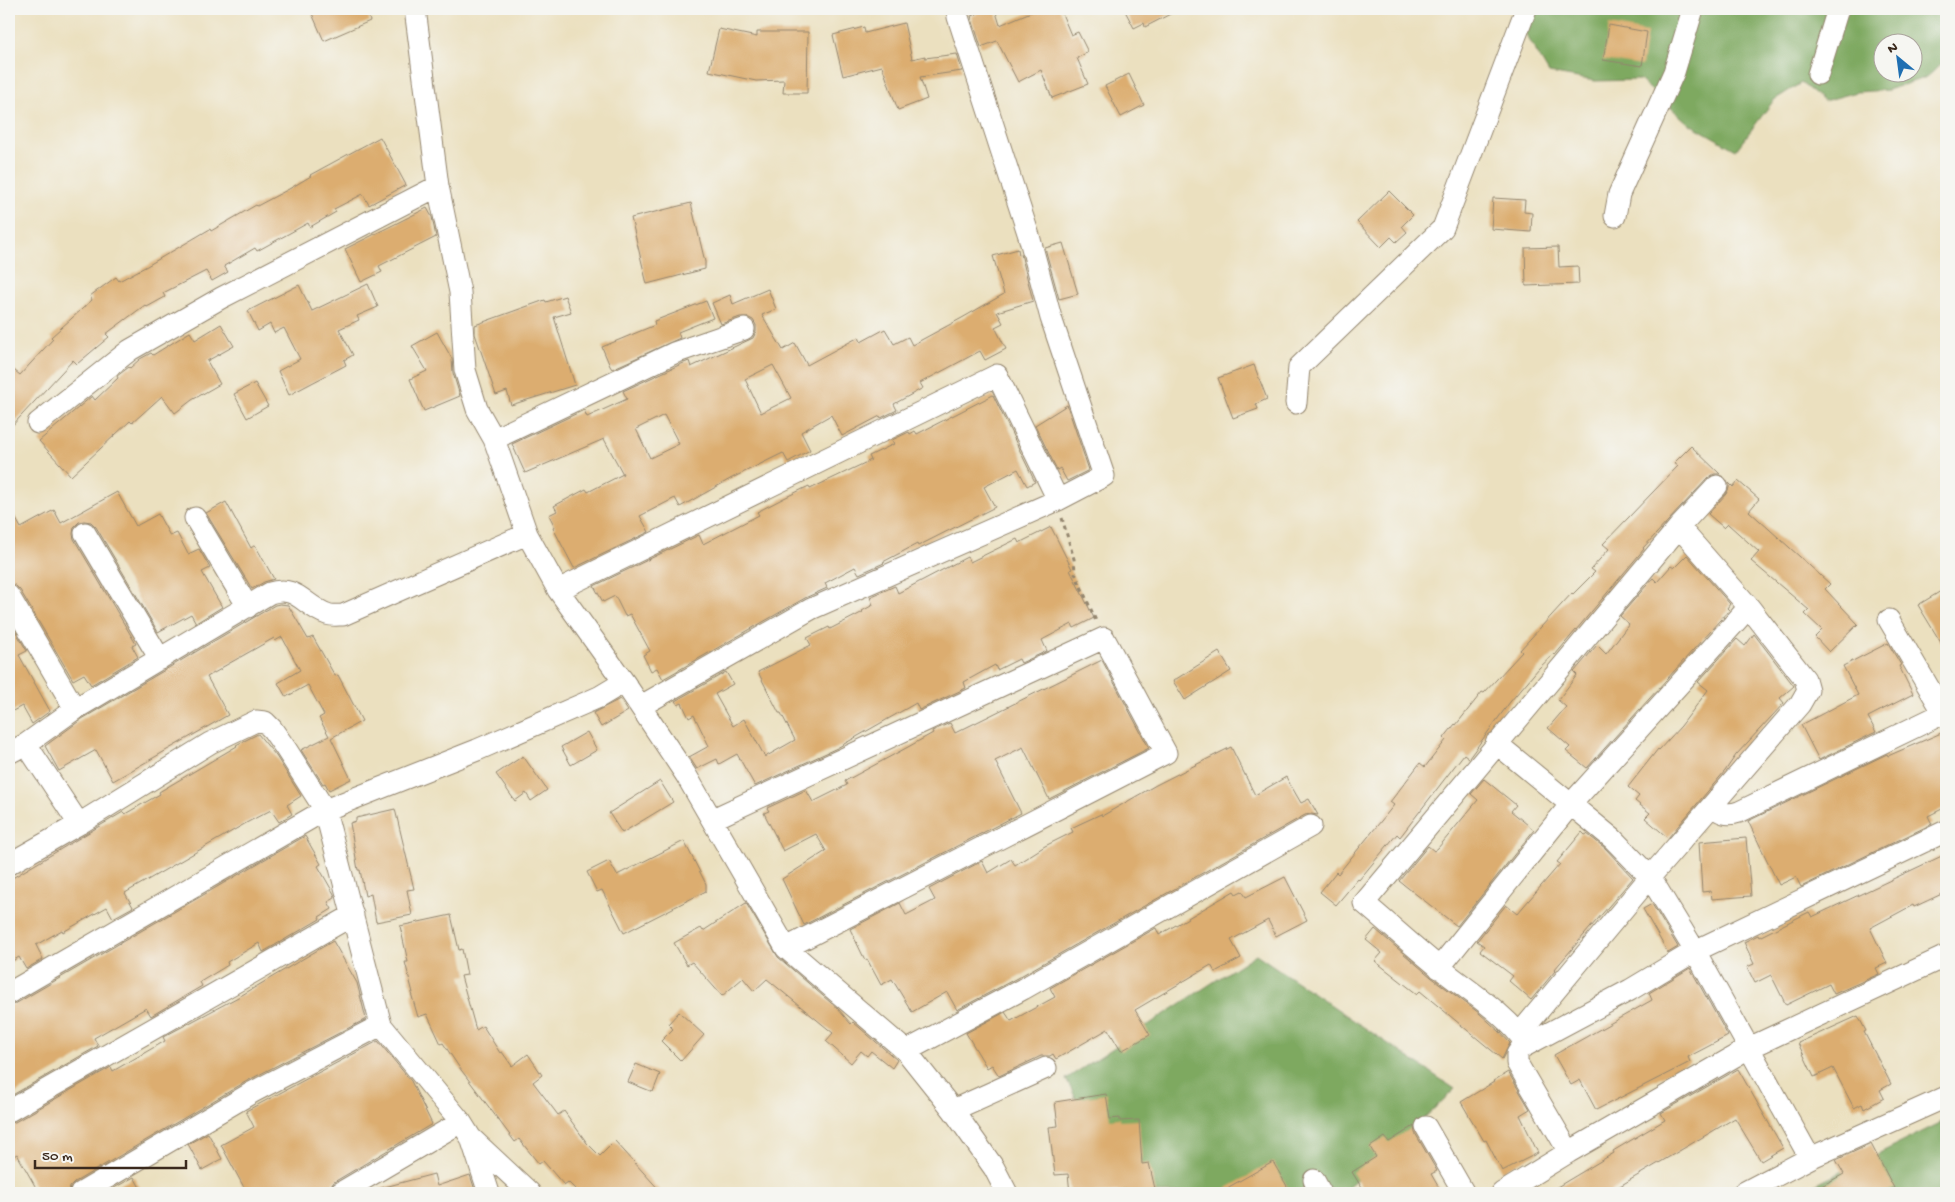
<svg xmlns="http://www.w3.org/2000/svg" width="1955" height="1202" font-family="'Gochi Hand',sans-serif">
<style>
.forest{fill:#7ea961;stroke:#5c6a40;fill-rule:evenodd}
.building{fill:#dcad6f;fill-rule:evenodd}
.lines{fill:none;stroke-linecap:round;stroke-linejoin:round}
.minor-casing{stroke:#93856e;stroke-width:23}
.path{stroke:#93856e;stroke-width:3;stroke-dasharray:4 4;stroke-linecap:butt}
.minor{stroke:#fff;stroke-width:21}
</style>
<rect width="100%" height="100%" fill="#f6f6f2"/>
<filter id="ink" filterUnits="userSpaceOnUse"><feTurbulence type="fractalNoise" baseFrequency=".02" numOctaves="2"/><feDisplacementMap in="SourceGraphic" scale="10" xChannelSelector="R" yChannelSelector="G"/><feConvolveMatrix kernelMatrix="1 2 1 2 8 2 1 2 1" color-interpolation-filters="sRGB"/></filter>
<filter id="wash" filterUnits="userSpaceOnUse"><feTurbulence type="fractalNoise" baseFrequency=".0096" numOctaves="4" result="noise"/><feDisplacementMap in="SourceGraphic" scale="20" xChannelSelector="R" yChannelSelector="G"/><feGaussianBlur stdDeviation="1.12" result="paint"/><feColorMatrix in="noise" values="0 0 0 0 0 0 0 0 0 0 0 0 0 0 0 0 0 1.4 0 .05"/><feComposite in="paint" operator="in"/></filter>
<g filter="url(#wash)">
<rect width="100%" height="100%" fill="#ebe0bf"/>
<!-- forest -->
<path class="forest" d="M1511,9H1946V60L1927,77L1888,90L1857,92L1824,101L1801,83L1774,100L1736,150L1688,123L1640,80L1595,81L1549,73ZM1882,42H1912V72H1882Z
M1256,954L1455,1089L1404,1137L1341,1193L1305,1188L1294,1193H1125L1066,1079Z
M1946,1120V1193H1799Z"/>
<g id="blocks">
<!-- building -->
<path class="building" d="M310,9H365L370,21L324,41Z
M975,9H995L1000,25L1038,9H1060L1071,35L1078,32L1088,52L1077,58L1088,84L1052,98L1041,70L1018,82L997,41L981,47L971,16L977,14Z
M1124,9H1180L1145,27L1144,23L1134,28Z
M904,23L912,59L925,56V58L957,54L962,71L920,77L927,99L898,110L882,66L843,76L833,35L864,27L865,33Z
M1609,25L1647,32L1642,66L1603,60Z
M719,29L757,37V32H808L807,93H783L784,80L756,81L709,71Z
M1129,74L1144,105L1121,117L1105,86Z
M380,137L406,185L369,205L363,194L334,209L336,212L310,227L308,223L257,251L255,248L224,266L228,272L212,281L206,271L163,293L165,297L147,307L145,305L106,334L109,337L77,364L73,360L9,429V366L20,375L53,339L51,337L92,300L90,296L116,277L119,281L147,266L210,229L211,231L256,205L257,206L289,189L311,176L310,175Z
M1389,191L1413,215L1402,226L1407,232L1396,242L1391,237L1381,247L1357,222Z
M1493,198L1525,200L1524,212L1532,213L1531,232L1491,229Z
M691,203L705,262V269L647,284L631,218Z
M427,208L432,217L436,237L379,266L382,272L361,282L345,249Z
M1063,243L1078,294L1059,299L1045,248Z
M1558,247L1559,267L1578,266L1579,284L1526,286L1525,248Z
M1018,249L1019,255L1021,254L1033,301L997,312L1003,323L995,327L1006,349L985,360L980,351L920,383L923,388L894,404L897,410L881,418L880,416L842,436L831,415L801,432L810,450L788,462L783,453L732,478L680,507L675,498L640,516L649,532L574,568L553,528L555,527L549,515L557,511L554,506L586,489L588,492L623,474L604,439L525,473L512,444L584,410L587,417L627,399L623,391L679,365L689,361L691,367L753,338L756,332V325L753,320L747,317H740L721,324L712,303L730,295L733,304L768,289L776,309L762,315L783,350L795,343L807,365L859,337L861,342L885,329L894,344L908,337L912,345L962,318L1004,294L993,256ZM773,365L791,398L761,413L745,379ZM664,415L679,444L650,458L636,429Z
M368,284L378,307L357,316L359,320L339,329L353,355L344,360L346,365L289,395L278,371L300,359L284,328L274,333L270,324L258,331L248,311L299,285L312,311Z
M565,296L571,312L554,317L575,385L511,405L507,391L496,395L475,334V325L545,300L546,302Z
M706,301L713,318L678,332L680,338L612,369L610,366L602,347L655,325L654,321Z
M221,324L234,346L207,361L220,384L192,400L175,413L162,396L132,423L130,421L71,476L39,441L92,396L95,400L118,378L117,376L129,367L130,368L140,359L151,353L153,355L190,332L195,340Z
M437,332L452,359L453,373L460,396L424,411L410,379L427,371L412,346Z
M1254,365L1267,399L1256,404L1258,409L1233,418L1218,378Z
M255,383L268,406L247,418L234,394Z
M993,395L1035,482L1027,486L1018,469L984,487L995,507L918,546L917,544L883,562L884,563L859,574L855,567L825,583L827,588L805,598L663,679L657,668L651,671L643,655L650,651L630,614L625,616L615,596L603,602L594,586L699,535L703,544L759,515L757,512L784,498L809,486L810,489L871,460L869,456L894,444L892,440L909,432L910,434L915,431L917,434Z
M1067,405L1089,470L1067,481L1060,468L1057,470L1035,425Z
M1691,446L1720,474H1714L1708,478L1643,548L1644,549L1555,655L1554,654L1539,668L1510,702L1469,758L1464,754L1400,837L1397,834L1359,880L1358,879L1336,905L1320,892L1336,872L1338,874L1394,805L1390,802L1420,763L1425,767L1446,740L1444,738L1455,724L1456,725L1482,692L1484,693L1522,652L1520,650L1572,593L1573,594L1595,572L1591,569L1609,549L1603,544L1678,466L1674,463Z
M1738,481L1759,499L1749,511L1830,584L1825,589L1858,624L1829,652L1815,637L1822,630L1805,614L1809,610L1751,561L1759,552L1728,524L1724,528L1708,514L1726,494L1729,488V483L1733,487Z
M117,492L136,526L158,514L170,536L177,533L188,554L199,549L210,568L202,572L222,607L196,623L191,614L158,632L96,527L91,522L84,521L79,522L74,527L73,534L74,539L136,644L132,646L138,657L91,685L84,674L73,680L20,590L15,585L9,584V506L21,528L54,510L61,523Z
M226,502L251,548L255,545L274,579L264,582L252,589L206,513Z
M1051,527L1072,569L1070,570L1094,618L1074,628L1072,624L1042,640L1047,651L1021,663L1019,659L997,670L995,665L964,682L966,688L919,710L916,703L837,748L755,786L737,754L719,764L717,759L697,769L689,757L709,746L694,715L689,718L682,703L678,705L675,701L726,672L733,684L715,694L733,726L744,719L765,757L795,740L781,713H779L758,672L811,645L807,638L829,627L830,629L863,612L862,611L873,605L870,597L895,586L898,593L967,557L970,562L1017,539L1019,543Z
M1687,555L1730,604L1727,608L1729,610L1587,768L1566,751L1570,747L1548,728L1566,707L1558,700L1577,675L1574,672L1597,645L1606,654L1629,624L1620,616L1653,578L1657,582L1671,566L1674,568Z
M1946,588V651L1918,605Z
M280,604L288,605L308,639L313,637L335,676L338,675L362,721L331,738L351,779L329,790L325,783L323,784L301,750L329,736L319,718L324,715L308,685L286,697L278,683L300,670L282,637L275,641L274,638L221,668V669L207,677L228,715L113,781L96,750L59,771L45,746L82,719L275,605Z
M9,620L27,651L19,655L50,711L32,724L22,706L9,713Z
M1754,634L1794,686L1780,698L1784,703L1736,755L1725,771L1668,838L1645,818L1650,813L1635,801L1639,796L1628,787L1658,749L1659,750L1681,726L1708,690L1698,682L1737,639L1745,646Z
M1888,643L1901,665L1899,666L1913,694L1868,717L1876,732L1819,760L1801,725L1858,695L1843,666Z
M1219,652L1231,671L1185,700L1173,681Z
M1102,660L1149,748L1049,799L1023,747L995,761L1021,813L804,925L782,879L826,851L816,834L783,851L764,813L769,811L767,808L806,790L813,802L847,785L845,781L908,747L933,733L932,731L950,723L955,733Z
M620,699L628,711L601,727L593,713Z
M1946,731V807L1928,816L1932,824L1801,887L1796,877L1779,885L1748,821L1887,754L1888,756L1897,752Z
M587,732L597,750L571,765L561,747Z
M258,734L276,756L301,796L287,805L292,814L279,822L271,810L248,822L125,893L133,907L113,918L107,907L63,932L62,930L36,945L43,959L26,969L19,957L9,963V880L123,812L125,814L160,794L159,792L237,746L236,745Z
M1231,747L1255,795L1286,777L1301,803L1309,799L1318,815L1311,814L1305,815L1017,978L957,1010L947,992L912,1012L892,979L881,985L867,959L865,960L850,929L900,903L906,915L935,900L929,889L982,861L988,873L1011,859L1015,865L1045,846L1073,832L1071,828L1101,814L1102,816L1156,785Z
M523,756L547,790L531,801L526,793L515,801L496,774Z
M1484,779L1516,805L1511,811L1534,830L1457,926L1399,881L1428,846L1434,851L1438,848L1478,800L1471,794Z
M660,781L673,802L622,833L609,813Z
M395,809L414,889L407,890L412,915L376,922L371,894L365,896L360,870H358L350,823L356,821V818Z
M1582,832L1585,835L1587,834L1605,848L1633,878L1554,970L1555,971L1531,1000L1509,981L1513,976L1480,951L1484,946L1477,941L1506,905L1517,914L1560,864L1557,862Z
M305,836L321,864L318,866L334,894L335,898L328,902L332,909L319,917L320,919L263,952L259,943L227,962L228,965L200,982L202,986L151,1016L146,1008L94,1038L98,1046L9,1097V1005L15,1004Z
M1746,838L1751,896L1712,899L1711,891L1702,892L1699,842Z
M684,841L706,884V891L624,933L602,890L597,892L587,872L609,861L617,875Z
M1946,854V892L1914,907L1913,905L1870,928L1887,963L1876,968L1879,974L1834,994L1829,984L1786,1005L1771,975L1755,983L1747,967L1754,964L1744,942L1758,935L1759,937L1809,912L1812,917Z
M1285,877L1307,920L1276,936L1268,920L1231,940L1241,958L1215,972L1211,965L1135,1010L1150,1035L1121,1051L1108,1029L1056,1059L1053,1054L1050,1056H1041L999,1076L992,1065L987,1068L966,1033L1005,1012L1011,1021L1055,997L1050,988L1156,928L1159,935L1234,891L1236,894L1242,891L1246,897Z
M746,903L778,957L838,1009L851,1024L853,1022L897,1060L892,1068L871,1051L867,1056L861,1051L851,1063L826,1041L833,1033L767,979L754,991L743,978L722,996L692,962L687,965L674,943L701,928L703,931Z
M1652,904L1678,947L1668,953L1643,909Z
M451,915L459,950L462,949L467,975L461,976L476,1030L483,1026L500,1053L502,1052L512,1066L528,1054L542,1075L533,1082L558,1115L564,1111L587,1143L600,1156L615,1141L662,1193H579L568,1182L564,1185L543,1161L539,1164L519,1139L515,1142L459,1067L443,1043L441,1044L427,1014L418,1017L411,993H413L405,962H408L400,926Z
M1375,929L1431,977L1479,1013L1500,1032L1510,1043L1502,1059L1420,991L1417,994L1375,961L1382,953L1366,940Z
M333,941L357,983L366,1019L247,1081L75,1182L70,1187L69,1193H39L17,1154L9,1159V1123L15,1122L111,1067L113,1071L165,1041L163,1037L242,995Z
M1690,968L1728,1036L1688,1057L1690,1062L1596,1110L1580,1080L1571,1085L1554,1055L1652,1000L1649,993Z
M679,1012L704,1035L681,1061L661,1041L673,1029L668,1024Z
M1858,1016L1866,1031L1864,1032L1891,1084L1880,1090L1884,1098L1864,1109L1862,1104L1854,1108L1833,1068L1814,1077L1798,1043Z
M378,1041L411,1081L432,1124L334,1182L326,1193H247L221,1145L254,1127L246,1111Z
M636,1064L660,1074L653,1092L628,1082Z
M1738,1069L1783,1148L1761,1161L1735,1118L1608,1193H1547L1614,1153L1613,1151L1665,1120L1661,1113Z
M1508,1072L1530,1109L1520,1115L1538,1153L1502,1171L1486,1140L1484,1141L1461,1102L1494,1082L1493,1081Z
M1106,1094L1110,1119L1120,1118V1121L1139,1120L1142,1164L1149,1163L1156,1193H1127V1191L1070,1193L1068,1174L1055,1175L1049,1127L1058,1126L1055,1102Z
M1414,1126L1415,1133L1437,1171L1431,1174L1442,1193H1365L1352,1172L1376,1157L1370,1147L1385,1137L1389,1142Z
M208,1133L222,1159L202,1170L188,1144Z
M1871,1144L1894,1188L1885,1193H1808L1844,1174L1836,1160Z
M1273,1162L1291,1193H1218Z
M434,1174L437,1186L470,1175L476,1193H382L381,1188Z
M134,1177L143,1193H105Z"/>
</g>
</g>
<g filter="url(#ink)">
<use href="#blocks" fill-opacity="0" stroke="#93856e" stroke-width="1"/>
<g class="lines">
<defs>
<path id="minor" d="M415,9L438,186L460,292L465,370L477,409L494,439L527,534L558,590L624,682L686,775L786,948L906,1051L953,1110L994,1168L1007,1193
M1818,74L1838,9
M1615,216L1619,194L1674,72L1693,9
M1296,403L1299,367L1443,228L1526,9
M38,423L130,350L221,298L438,186
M494,439L674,353L744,329
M195,518L248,607
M85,533L160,659
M558,590L997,375L1058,500
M9,596L75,709
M1889,620L1946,717
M641,706L811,609L1058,500L1104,476L1051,318L1029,236L958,17L957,9
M1496,743L1613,839L1650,877L1695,951L1810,1158
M26,744L79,824
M9,753L26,744L75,709L270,593C296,584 304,606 327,614C331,616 338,615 343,615L527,534
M1712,806C1721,813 1727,816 1739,812L1944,713
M713,819L1104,638L1166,753L786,948
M9,864L79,824L210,743L256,721L265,722L272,729L286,749L325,810L381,1025L461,1122L471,1138L530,1193
M1439,968L1571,804L1749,607
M9,993L325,810L477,750L599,697L624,682
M1520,1033L1650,877L1800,704L1808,690L1805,679L1749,607L1679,527
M1526,1044C1508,1015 1467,990 1440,968C1414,947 1389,924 1364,903L1679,527L1717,486
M906,1051L1023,989L1311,826
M953,1110L1046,1068
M9,1111L353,915
M1426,1127L1464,1193
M472,1141L489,1193
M1569,1152L1517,1063V1054L1521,1048L1630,990L1695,951L1946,831
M1314,1180L1321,1193
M81,1193L253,1092L381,1025
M340,1193L461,1122
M1502,1193L1569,1152L1749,1048L1946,956
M1743,1193L1810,1158L1946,1097"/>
</defs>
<!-- minor casing -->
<use href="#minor" class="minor-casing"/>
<!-- path -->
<path class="path" d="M1062,518L1074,559L1075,573L1096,621"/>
<!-- minor -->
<use href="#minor" class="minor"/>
</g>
</g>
<!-- margin -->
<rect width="1955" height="1202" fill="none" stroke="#f6f6f2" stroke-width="30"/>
<!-- north arrow -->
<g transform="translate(1898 58) rotate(331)"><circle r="24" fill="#f6f6f2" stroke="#aba49d"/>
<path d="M0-4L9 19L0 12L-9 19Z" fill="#1f6fb2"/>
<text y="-8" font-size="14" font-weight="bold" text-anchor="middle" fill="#3b2a1e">N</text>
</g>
<!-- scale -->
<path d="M35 1160v8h151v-8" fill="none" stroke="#3b2a1e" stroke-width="2.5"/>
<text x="42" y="1160" font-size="15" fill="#3b2a1e" stroke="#f6f6f2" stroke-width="4" paint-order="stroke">50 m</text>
</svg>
